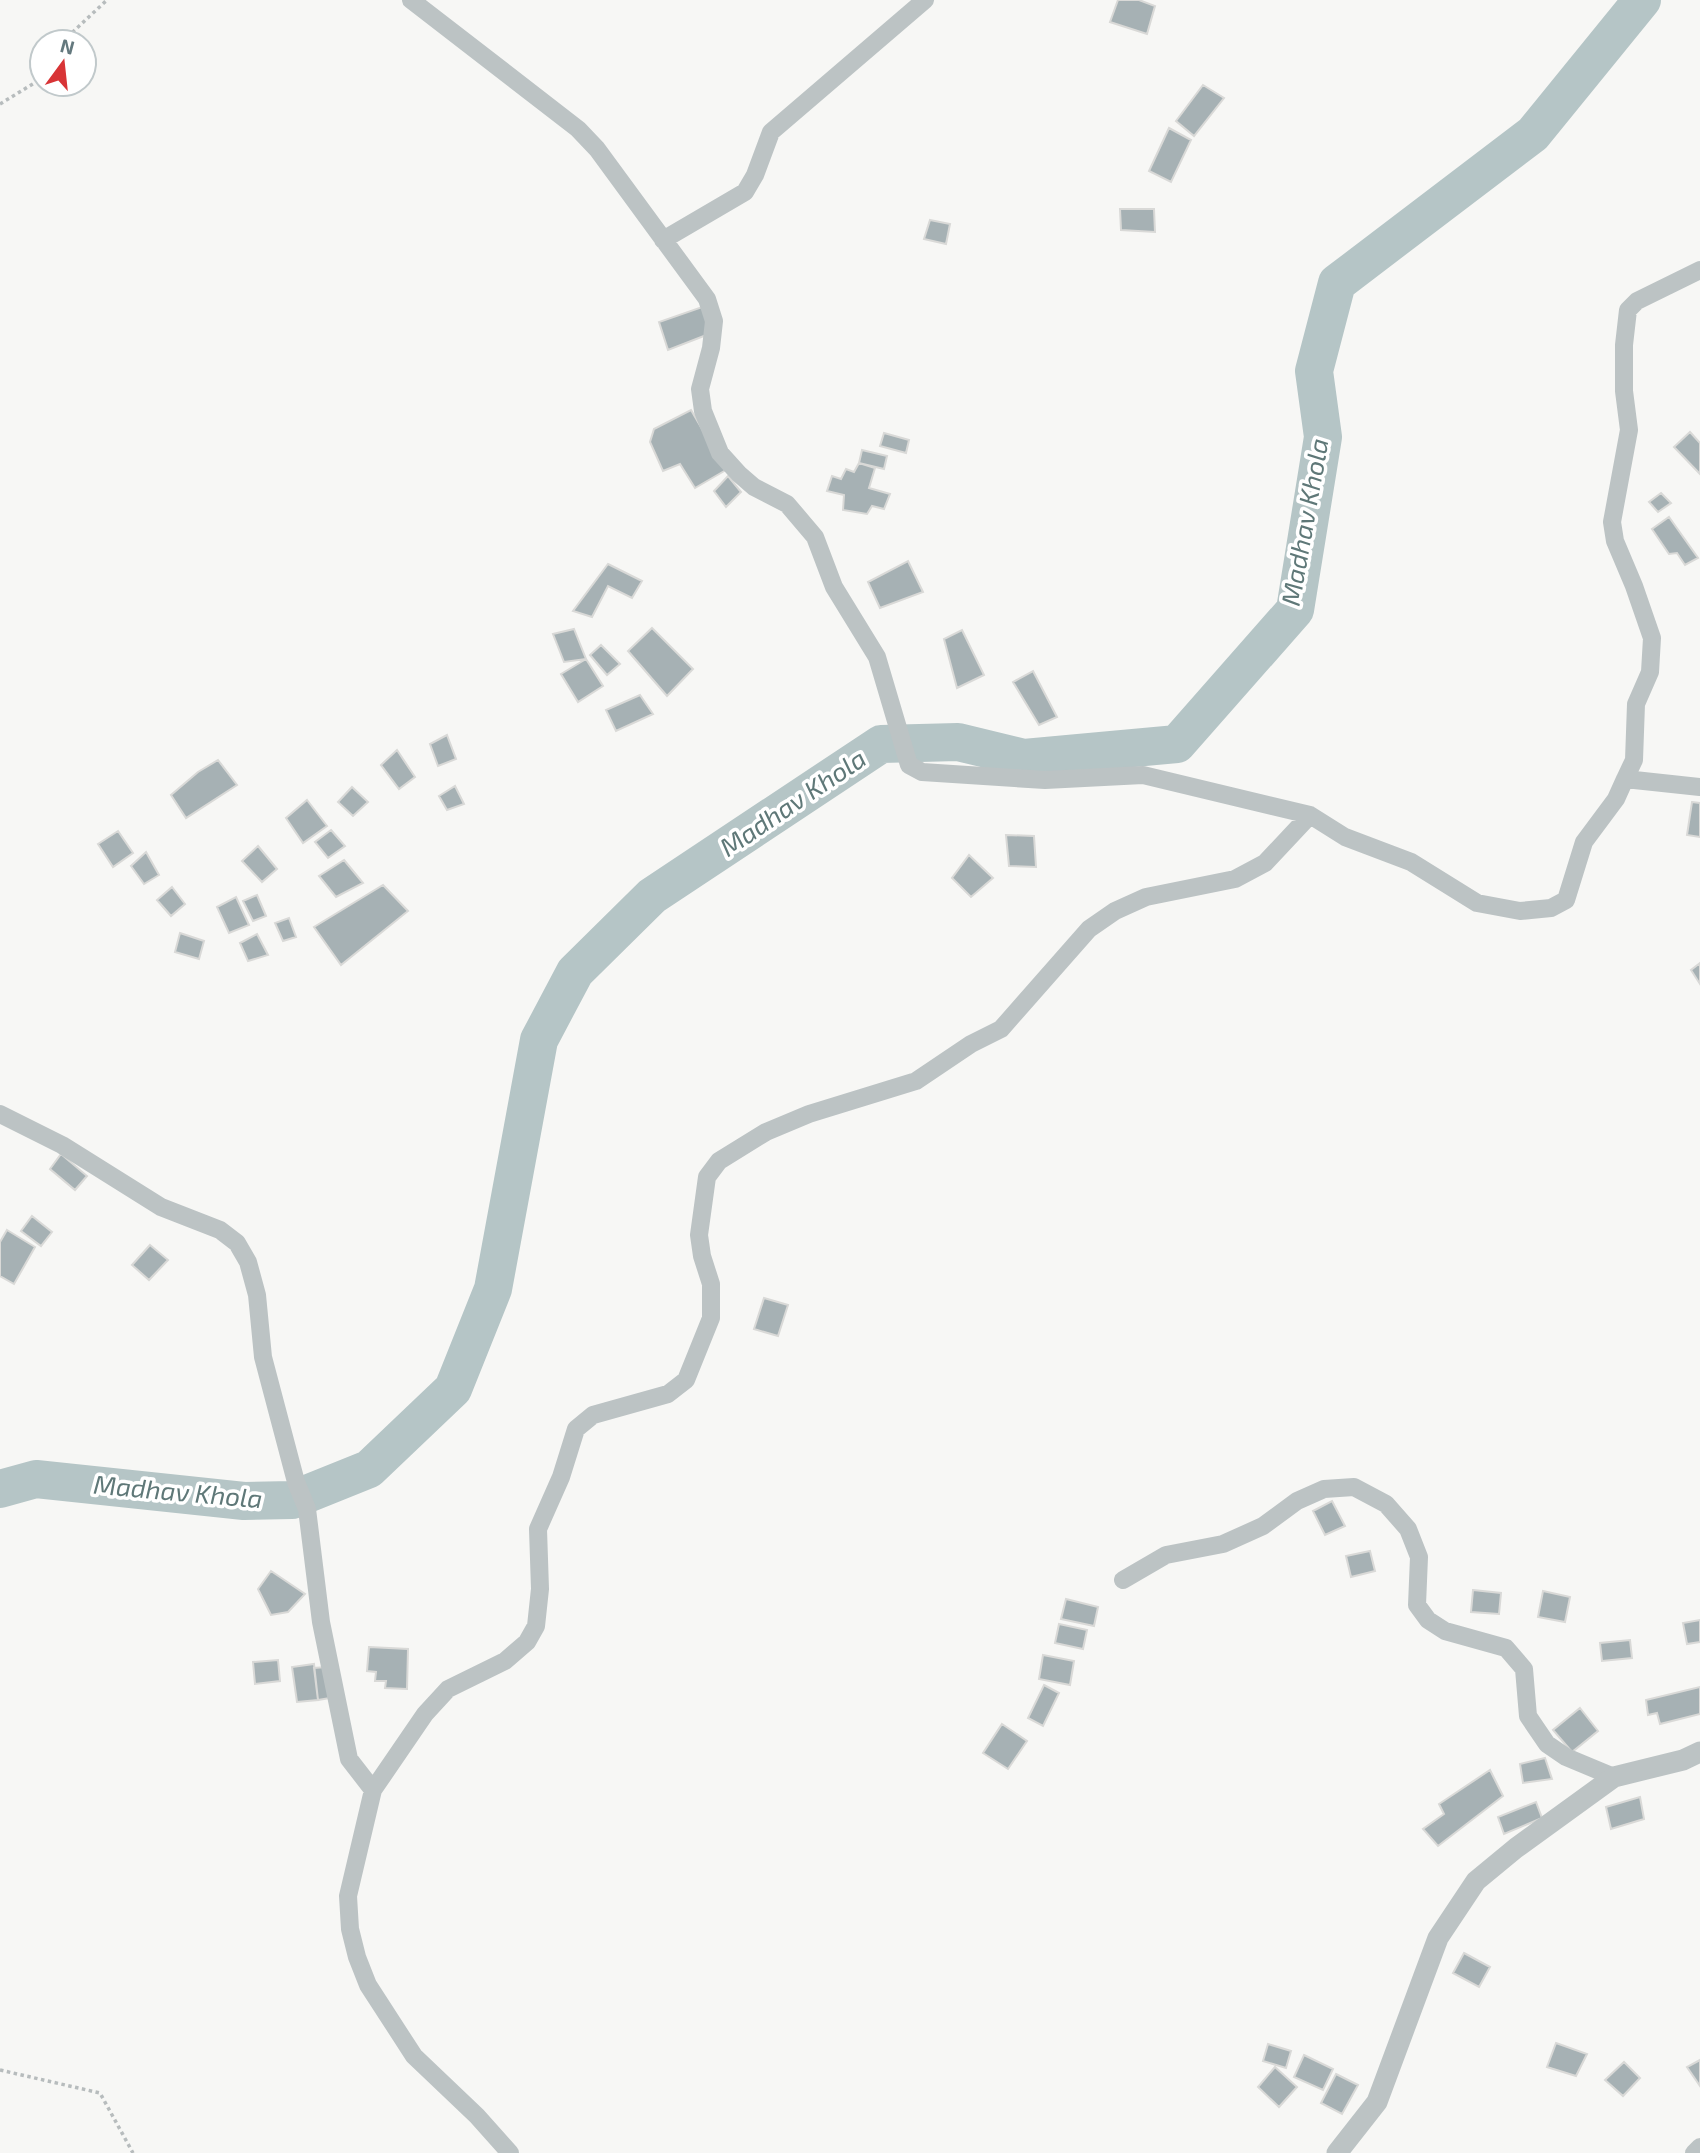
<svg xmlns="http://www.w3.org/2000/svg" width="1700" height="2153" font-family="'Exo 2',sans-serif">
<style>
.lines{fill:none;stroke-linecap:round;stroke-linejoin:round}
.river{stroke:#b5c5c6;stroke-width:38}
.building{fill:#a6b1b4;stroke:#d9d9d7;stroke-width:2}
.path{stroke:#b7bcbd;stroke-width:3.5;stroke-dasharray:3.5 3.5;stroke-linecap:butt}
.minor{stroke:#bcc3c4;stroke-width:18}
.tertiary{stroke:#bcc3c4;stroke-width:21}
.labels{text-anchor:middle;stroke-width:7;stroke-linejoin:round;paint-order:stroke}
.water-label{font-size:26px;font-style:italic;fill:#5f7878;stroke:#fff}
</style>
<rect width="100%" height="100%" fill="#f7f7f5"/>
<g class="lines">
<!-- river -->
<path class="river" d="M0,1489L36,1479L244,1501L292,1500L369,1469L453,1389L493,1289L539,1040L575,972L652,896L881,744L958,742L1024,758L1177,744L1295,610L1323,437L1314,371L1337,283L1533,134L1642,0"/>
</g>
<!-- building -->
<path class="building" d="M1118,0H1139L1155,6L1147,34L1110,22Z
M1203,85L1224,98L1194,136L1176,121Z
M1169,128L1191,140L1171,182L1149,171Z
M1120,209H1154L1155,232L1121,230Z
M930,220L950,224L946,244L924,239Z
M705,306L709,334L668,350L659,322Z
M691,410L726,470L695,488L680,464L663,471L650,442L654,429Z
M1690,432L1700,443V474L1674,447Z
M884,433L909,440L906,453L880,446Z
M862,450L887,456L884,469L859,463Z
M859,463L875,468L869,488L890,494L884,509L872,506L867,514L843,510L844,495L827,491L832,476L841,479L846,469L854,472Z
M728,476L741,492L726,507L714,491Z
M1661,493L1671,503L1658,512L1649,502Z
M1669,517L1698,558L1685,565L1677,553L1669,554L1652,529Z
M908,561L923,592L880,608L868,582Z
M608,564L642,581L632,598L608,586L592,617L573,611Z
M652,628L693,669L667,696L628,651Z
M574,629L586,659L564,662L553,634Z
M962,630L984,675L957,688L944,639Z
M601,645L620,664L607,675L590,655Z
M586,659L603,686L578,702L561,674Z
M1033,671L1057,717L1039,725L1013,682Z
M640,695L653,714L616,731L606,710Z
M447,735L456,759L438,766L430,744Z
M397,750L415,777L399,789L381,765Z
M218,760L237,785L186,818L171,795L198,772Z
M455,786L464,804L447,810L439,796Z
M352,787L368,802L353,816L338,802Z
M307,800L327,826L303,843L286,818Z
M1692,802L1700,803V837L1687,835Z
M331,830L345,846L328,858L315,842Z
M118,831L133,853L113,867L98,844Z
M1006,835L1034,836L1036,867L1009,866Z
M258,846L277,869L262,882L242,861Z
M146,852L159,875L144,884L131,866Z
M969,855L993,878L971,897L952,878Z
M344,860L363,883L336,897L319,876Z
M383,885L408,911L341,965L314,927Z
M172,887L185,904L171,916L157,900Z
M257,895L266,916L253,921L243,901Z
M236,897L249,925L229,933L217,907Z
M289,918L296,937L283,941L275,923Z
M180,933L204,941L199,959L175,952Z
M257,934L268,955L248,961L240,943Z
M1700,963V984L1691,970Z
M61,1154L87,1176L75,1190L50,1169Z
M32,1216L52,1232L41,1246L21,1231Z
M7,1230L35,1247L14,1284L0,1276V1242Z
M150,1245L168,1260L149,1280L132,1265Z
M764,1298L788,1305L778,1336L754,1329Z
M1332,1501L1345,1526L1325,1535L1313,1511Z
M1370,1551L1375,1571L1351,1577L1346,1556Z
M271,1571L305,1594L288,1612L271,1615L258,1589Z
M1473,1590L1501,1593L1499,1614L1471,1612Z
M1543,1591L1570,1597L1565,1622L1538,1617Z
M1066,1599L1098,1607L1094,1626L1061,1619Z
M1700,1620V1642L1687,1644L1683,1623Z
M1059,1624L1087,1630L1083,1649L1055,1643Z
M1630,1640L1632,1658L1602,1661L1600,1643Z
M369,1647L408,1649L407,1689L385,1688L386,1681H375L376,1672L367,1671Z
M1043,1655L1074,1661L1070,1685L1039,1679Z
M278,1660L280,1681L255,1684L253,1662Z
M314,1664L318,1700L297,1702L292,1667Z
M326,1667L330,1698L318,1700L314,1668Z
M1044,1685L1059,1693L1043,1726L1028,1718Z
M1700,1687V1714L1660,1724L1657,1713L1648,1715L1646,1700Z
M1580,1708L1598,1731L1572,1752L1553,1730Z
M1002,1724L1027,1741L1008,1769L983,1753Z
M1545,1758L1552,1779L1523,1783L1520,1764Z
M1490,1770L1503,1796L1438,1846L1423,1829L1444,1814L1439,1804Z
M1640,1797L1644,1819L1611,1829L1606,1807Z
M1536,1802L1542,1818L1504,1834L1498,1817Z
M1464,1953L1490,1967L1479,1987L1453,1973Z
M1556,2043L1587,2054L1576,2076L1547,2067Z
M1268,2044L1291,2051L1286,2068L1263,2061Z
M1304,2055L1333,2069L1323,2090L1294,2077Z
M1700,2060V2086L1687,2067Z
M1624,2062L1640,2078L1623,2096L1605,2080Z
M1275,2067L1297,2087L1279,2107L1258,2087Z
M1336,2074L1358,2085L1342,2114L1321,2103Z"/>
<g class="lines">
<!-- path -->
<path class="path" d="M62,42L107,0
M0,104L36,82L42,74
M0,2070L100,2093L133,2153"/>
<!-- minor -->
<path class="minor" d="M411,0L578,129L597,149L707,299L714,321L711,348L700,389L703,411L720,453L739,474L754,487L787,504L815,537L834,587L877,657L909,765L922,772L1045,780L1143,775L1310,815L1345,837L1411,862L1477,903L1520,911L1551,908L1566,900L1584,842L1616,799L1625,779L1700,787
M663,240L745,192L755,175L771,132L925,0
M1625,779L1634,760L1636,704L1650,672L1652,638L1634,586L1615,541L1612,522L1629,430L1624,391V345L1628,310L1637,301L1700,270
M0,1114L62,1145L161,1207L220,1230L237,1243L248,1262L257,1295L263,1357L296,1482L307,1509L321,1622L349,1759L373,1790
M1123,1580L1166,1555L1223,1544L1263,1526L1297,1501L1324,1489L1354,1487L1386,1504L1408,1529L1419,1557L1417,1605L1428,1620L1445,1631L1506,1648L1524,1669L1528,1716L1547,1744L1566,1757L1614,1777
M510,2153L477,2116L414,2056L368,1985L357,1957L350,1929L348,1896L373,1790L425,1714L448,1689L505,1661L527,1642L536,1626L540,1589L538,1529L561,1477L576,1429L593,1415L668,1394L686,1380L711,1318V1284L702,1256L699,1235L707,1177L719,1161L766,1132L809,1114L916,1081L971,1044L1001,1029L1089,929L1115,911L1146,897L1235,879L1265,863L1310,815
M1694,2153L1700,2147"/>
<!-- tertiary -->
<path class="tertiary" d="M1337,2153L1377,2102L1438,1938L1476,1881L1516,1848L1614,1777L1683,1760L1700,1752"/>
</g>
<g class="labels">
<!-- water labels -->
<g class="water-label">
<text transform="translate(1305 522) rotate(-80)" y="9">Madhav Khola</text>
<text transform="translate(793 803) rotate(-34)" y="9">Madhav Khola</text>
<text transform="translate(178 1492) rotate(5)" y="9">Madhav Khola</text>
</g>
</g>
<!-- north arrow -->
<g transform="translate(63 63) rotate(15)"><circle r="33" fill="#ffffff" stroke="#c1c9cb" stroke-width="2"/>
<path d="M0-5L12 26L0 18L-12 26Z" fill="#d83436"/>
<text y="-10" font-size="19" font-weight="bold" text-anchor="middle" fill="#64797e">N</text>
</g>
</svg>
